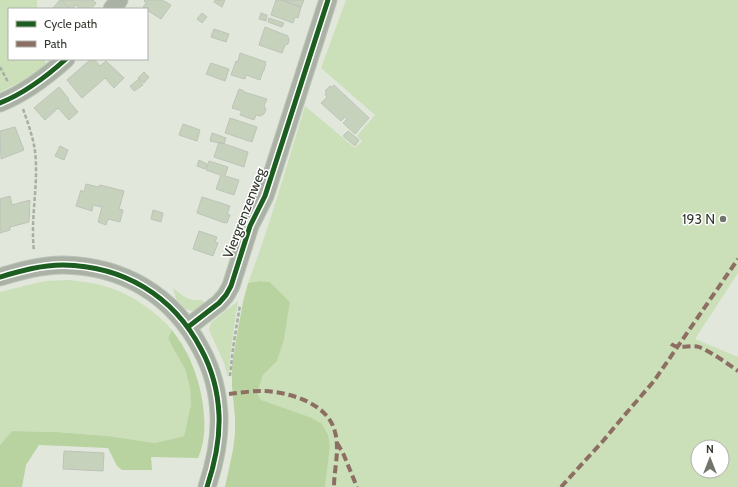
<svg xmlns="http://www.w3.org/2000/svg" width="738" height="487" font-family="Cabin,sans-serif">
<style>
.green{fill:#cbdfb9;fill-rule:evenodd}
.forest{fill:#b8d3a0}
.building{fill:#c7d2bd;stroke:#bec3b9}
.lines{fill:none;stroke-linecap:round;stroke-linejoin:round}
.minor-casing{stroke:#bec3ba;stroke-width:19}
.path{stroke:#a8aea4;stroke-width:2.5;stroke-dasharray:4 2;stroke-linecap:butt}
.minor{stroke:#aab1a5;stroke-width:17}
.quiet{stroke:#8d6e63;stroke-width:4;stroke-dasharray:8 4;stroke-linecap:butt}
.cycleway-casing{stroke:#fff;stroke-width:8}
.cycleway{stroke:#1b5e20;stroke-width:5}
.poi-dot{fill:#71766c;stroke:#fff;stroke-width:1.5}
.labels{text-anchor:middle;stroke-width:3;stroke-linejoin:round;paint-order:stroke}
.street-label{font-size:14px;fill:#343930;stroke:#fff}
.poi-label{font-size:14px;fill:#343930;stroke:#fff;text-anchor:end}
</style>
<rect width="100%" height="100%" fill="#e1e7db"/>
<!-- green -->
<path class="green" d="M0,0H37V9H9V59H44L47,65L20,82L0,92Z
M346,0H738V273L695,339L738,357V487H325L330,447L261,400L257,391L263,375L277,361L284,340L290,302L270,282L260,281L248,283C270,225 287,165 305,106L355,148L362,141L357,136L375,115L321,68ZM698,447H722V471H698Z
M70,280C83,282 97,283 110,288C134,296 155,311 172,330L168,338L173,348L185,369L190,388L191,404L184,436L155,443L108,436L56,432L12,431L0,445V292L24,286L46,281Z
M173,288C184,297 188,301 202,300L207,306L196,312L189,310L185,309L176,299Z
M238,301L231,349L228,378L224,363L209,330L211,323L214,320Z"/>
<!-- forest -->
<path class="forest" d="M260,281L270,282L290,302L284,340L277,361L263,375L257,392L261,400L312,418L322,424L328,435L330,447L325,487H225L233,450L235,434V417L232,386V366L236,340L243,302L248,283Z
M172,330C176,336 181,342 184,348C201,377 212,427 198,458L151,457L152,470H122L117,466L108,448L39,445L26,465L22,487H0V445L12,431L56,432L108,436L155,443L184,436L191,404L190,388L185,369L173,348L168,338Z"/>
<!-- building -->
<path class="building" d="M60,0H61L70,9H52Z
M61,0H93L96,3L91,9H81L76,5L72,9H70Z
M145,0H162L171,5L161,19L147,10V9L143,7L146,3L144,1Z
M215,0H225L222,7L214,2Z
M276,0H281L301,7L298,18L295,17L293,23L271,15Z
M281,0H304L301,7Z
M202,13L207,17L202,23L197,19Z
M261,13L267,15L266,21L259,19Z
M269,18L284,23L282,27L268,22Z
M265,27L288,36V37L289,40L288,44L285,45L282,53L259,45Z
M214,29L229,34L226,42L211,37Z
M240,53L266,62L265,64L266,65L265,66L264,70V71H263L260,80L246,75L245,79L231,75L236,61L238,62Z
M91,59H94L100,66L106,61L124,78L114,88L105,78L82,98L67,80Z
M211,63L229,69L225,81L206,74Z
M144,72L149,77L144,83L138,78Z
M139,79L143,85L134,91L130,86Z
M334,85L369,118L355,134L343,123L347,119L345,117L341,121L321,103L327,97L325,94L327,93L325,91L330,86L332,87Z
M59,87L69,99L68,100L78,112L69,120L58,108L45,120L34,108Z
M239,89L244,91V92L267,99L264,106L266,109L264,114L261,115V116L256,115L254,120L240,115L242,111L232,108Z
M230,118L257,127L252,142L225,133Z
M183,124L200,130L197,141L179,135Z
M15,127L24,150L1,159L0,131Z
M348,131L359,140L355,146L343,136Z
M212,133L226,138L224,144L210,141Z
M219,142L248,152L244,167L214,157Z
M60,146L68,150L64,160L55,156Z
M199,160L207,164L205,169L197,166Z
M209,161L228,167L225,176L239,180L234,195L216,189L221,175L206,170Z
M86,184L98,187L100,185L124,191L119,209L123,210L120,222L108,219L106,225L98,222L102,207L93,205L92,211L76,206L81,190L84,192Z
M10,196L12,205L30,200L29,222L10,227V230L0,233V199Z
M202,197L230,206L227,214L230,215L227,223L225,222V223L197,213Z
M153,210L163,213L161,222L151,219Z
M199,231L217,237L215,242L218,243L213,256L193,249Z
M64,451L104,453L103,471L63,469Z"/>
<g class="lines">
<defs>
<path id="minor" d="M112,9L119,0
M0,103C25,93 46,77 66,59
M0,277C20,271 41,265 63,265C123,266 173,295 201,349C212,369 218,392 219,415C220,440 215,463 207,487
M188,327L219,303L226,295L231,286L250,226L265,196L328,0"/>
</defs>
<!-- minor casing -->
<use href="#minor" class="minor-casing"/>
<!-- path -->
<path class="path" d="M0,67L8,82
M23,109C28,123 33,137 35,151C39,184 30,218 34,251
M230,376L233,348L240,305"/>
<!-- minor -->
<use href="#minor" class="minor"/>
<!-- quiet -->
<path class="quiet" d="M671,344C679,350 691,344 699,347C710,351 728,364 738,371
M229,394C239,393 250,391 260,391C286,391 328,402 335,432C340,450 334,469 334,487
M337,443L343,453L357,487
M561,487L603,441L623,417L654,381L738,259"/>
<defs>
<path id="cycleway" d="M0,103C25,93 46,77 66,59
M0,277C20,271 41,265 63,265C123,266 173,295 201,349C212,369 218,392 219,415C220,440 215,463 207,487
M188,327L219,303L226,295L231,286L250,226L265,196L328,0"/>
</defs>
<!-- cycleway casing -->
<use href="#cycleway" class="cycleway-casing"/>
<!-- cycleway -->
<use href="#cycleway" class="cycleway"/>
</g>
<!-- markers -->
<circle class="poi-dot" cx="723" cy="219" r="4"/>
<g class="labels">
<!-- street labels -->
<g class="street-label">
<text transform="translate(244 213) rotate(-69)" y="5">Viergrenzenweg</text>
</g>
<!-- poi labels -->
<g class="poi-label">
<text x="715" y="224">193 N</text>
</g>
</g>
<!-- legend -->
<rect x="8" y="8" width="140" height="52" fill="#ffffff" stroke="#aeb0ac"/>
<rect x="16" y="21" width="20" height="6" fill="#1b5e20" stroke="#aeb0ac"/>
<text x="44" y="28" font-size="12" fill="#343930">Cycle path</text>
<rect x="16" y="41" width="20" height="6" fill="#8d6e63" stroke="#aeb0ac"/>
<text x="44" y="48" font-size="12" fill="#343930">Path</text>
<!-- north arrow -->
<g transform="translate(710 459)"><circle r="19" fill="#ffffff" stroke="#aeb0ac"/>
<path d="M0-3L7 15L0 10L-7 15Z" fill="#71766c"/>
<text y="-6" font-size="11" font-weight="bold" text-anchor="middle" fill="#343930">N</text>
</g>
</svg>
